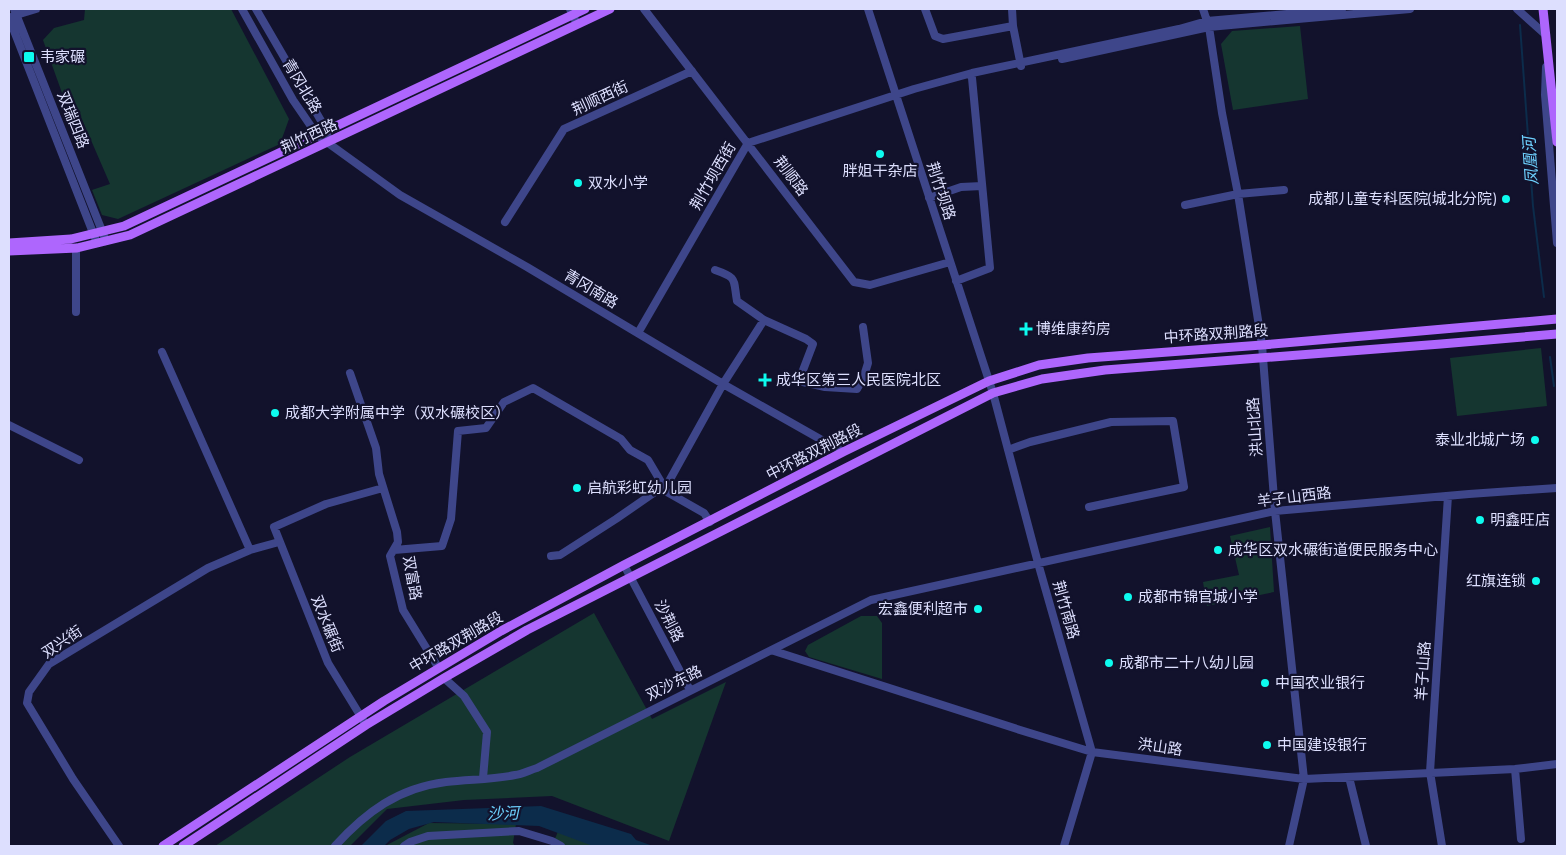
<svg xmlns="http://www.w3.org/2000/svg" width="1566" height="855" font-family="Barlow,'Noto Sans SC',sans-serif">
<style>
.green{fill:#153630}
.water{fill:#0c2c4b}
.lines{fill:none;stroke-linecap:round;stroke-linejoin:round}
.stream{stroke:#0c2c4b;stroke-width:2}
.minor{stroke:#3e468a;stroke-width:8}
.major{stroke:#ae66fd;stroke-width:9}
.poi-dot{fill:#0dfbef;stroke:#12122c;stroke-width:2}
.labels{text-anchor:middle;stroke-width:4.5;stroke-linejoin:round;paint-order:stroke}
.poi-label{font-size:15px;fill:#dddffe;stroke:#12122c;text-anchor:start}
.street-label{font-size:15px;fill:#dddffe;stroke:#12122c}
.water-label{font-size:16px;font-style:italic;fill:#6dd0fd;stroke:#12122c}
</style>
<rect width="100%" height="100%" fill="#12122c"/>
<!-- green -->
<path class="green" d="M85,9H231L289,119L280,144L118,219L102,215L92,190L110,184L74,101L66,104L43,40L54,28L84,20Z
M1300,26L1308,99L1233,110L1221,44L1232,31Z
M1541,348L1547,406L1457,416L1450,358Z
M1270,527L1274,592L1207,606L1203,582L1239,575L1230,536Z
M594,613L652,719L726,682L669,841L552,796L464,800L387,809L350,846H215L350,757Z
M861,616H877L882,623V679L809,657L805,651L808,645Z
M429,823L516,824L513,843L515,846H385Z
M559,829L606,846H552Z"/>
<!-- water -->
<path class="water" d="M541,806L631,834L636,840L653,846H593L539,826L434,822L409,829L390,840L384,846H361L386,821L406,811Z"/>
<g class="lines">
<!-- stream -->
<path class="stream" d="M1520,25L1533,206L1544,297
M1550,357L1554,386"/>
<!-- minor -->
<path class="minor" d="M14,9L106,241
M242,9L293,100L317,135L400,195L527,267L723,384L843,452
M256,9L327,131L328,143
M570,9L577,24
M644,9L854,282L870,285L950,262
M868,9L993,393L1038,563L1092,752L1064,846
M925,9L935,36L943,39L1013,26
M1012,9L1013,26L1021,66
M1203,9L1209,27L1222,113L1238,194L1262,345L1275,511L1304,779L1289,846
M1517,9L1546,35
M13,16L36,9
M9,18L97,243
M1062,59L1209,27L1410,9
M1546,67L1545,95L1557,243
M929,198L961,187L982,186
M1185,205L1238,194L1284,190
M505,222L564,129L692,71
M76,248V312
M715,270C738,278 733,279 737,301L764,320L806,339L813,344L800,378L803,382L825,387L857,389L864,376L868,363L863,327
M956,281L990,268L972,78
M638,333L748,143L914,89L972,73L1179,29L1207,21L1342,9
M162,352L250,550
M350,373L376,448L379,474L397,532L398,542L390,556L403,610L438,667
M9,425L79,460
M1008,450L1030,442L1111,422L1173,421L1184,487L1089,507
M394,550L442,546L451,519L458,431L486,428L504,402L533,388L621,439L630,450L648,460L667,492L704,513L710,522
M551,556L560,555L616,519L668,483L723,384L764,320
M624,565L690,690
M774,651L1017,729L1092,752L1304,779L1515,769L1557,764
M444,678L464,696L487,732L483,778
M366,725L328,663L274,527L326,504L383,488
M1515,769L1521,839
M1349,777L1366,846
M119,846L73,779L27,703L29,692L49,664L208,568L250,550L279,542
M335,846C366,812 398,788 446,782C468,779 492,780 515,775C522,774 530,770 537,768L871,600L1275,511L1469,494L1557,488
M404,846L410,842L428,836L519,831L552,841L561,846
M1442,846L1430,772L1448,496"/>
<!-- major -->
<path class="major" d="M1543,9L1557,142
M9,243L71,239L124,226L585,9
M9,251L77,248L130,235L610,9
M163,846L384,701L501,631L624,565L843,452L989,381L1039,365L1088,358L1262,345L1557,319
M183,846L366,725L444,678L527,630L993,393L1042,379L1105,370L1441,344L1557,334"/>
</g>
<!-- markers -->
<g class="poi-dot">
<rect x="23" y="51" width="12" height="12" rx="2.5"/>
<circle cx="880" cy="154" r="5"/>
<circle cx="578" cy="183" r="5"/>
<circle cx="1506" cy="199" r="5"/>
<path d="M1023.5 321.5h5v5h5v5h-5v5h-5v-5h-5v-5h5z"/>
<path d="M762.5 372.5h5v5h5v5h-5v5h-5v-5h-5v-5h5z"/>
<circle cx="275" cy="413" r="5"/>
<circle cx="1535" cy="440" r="5"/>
<circle cx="577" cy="488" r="5"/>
<circle cx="1480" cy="520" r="5"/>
<circle cx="1218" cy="550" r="5"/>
<circle cx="1536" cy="581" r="5"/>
<circle cx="1128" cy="597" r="5"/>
<circle cx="978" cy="609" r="5"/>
<circle cx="1109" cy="663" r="5"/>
<circle cx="1265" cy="683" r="5"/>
<circle cx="1267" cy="745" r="5"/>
</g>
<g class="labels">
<!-- poi labels -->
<g class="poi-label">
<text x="40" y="62">韦家碾</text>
<text x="880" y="176" text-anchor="middle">胖姐干杂店</text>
<text x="588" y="188">双水小学</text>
<text x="1496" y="204" text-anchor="end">成都儿童专科医院(城北分院)</text>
<text x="1036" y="334">博维康药房</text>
<text x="776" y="385">成华区第三人民医院北区</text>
<text x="285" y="418">成都大学附属中学（双水碾校区）</text>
<text x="1525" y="445" text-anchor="end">泰业北城广场</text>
<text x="587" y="493">启航彩虹幼儿园</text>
<text x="1490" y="525">明鑫旺店</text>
<text x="1228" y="555">成华区双水碾街道便民服务中心</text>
<text x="1526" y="586" text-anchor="end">红旗连锁</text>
<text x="1138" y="602">成都市锦官城小学</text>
<text x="968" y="614" text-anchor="end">宏鑫便利超市</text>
<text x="1119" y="668">成都市二十八幼儿园</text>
<text x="1275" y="688">中国农业银行</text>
<text x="1277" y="750">中国建设银行</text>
</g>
<!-- street labels -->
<g class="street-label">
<text transform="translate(302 86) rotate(59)" y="5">青冈北路</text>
<text transform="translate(600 98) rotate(-25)" y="5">荆顺西街</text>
<text transform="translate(73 120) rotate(68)" y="5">双瑞四路</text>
<text transform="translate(309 136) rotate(-25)" y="5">荆竹西路</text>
<text transform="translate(713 176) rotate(-60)" y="5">荆竹坝西街</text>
<text transform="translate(791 176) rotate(53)" y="5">荆顺路</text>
<text transform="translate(941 191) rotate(72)" y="5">荆竹坝路</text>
<text transform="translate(591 289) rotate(31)" y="5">青冈南路</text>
<text transform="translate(1216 334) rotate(-4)" y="5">中环路双荆路段</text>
<text transform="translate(1255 427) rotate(-94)" y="5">洪山北路</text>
<text transform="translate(814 452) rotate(-27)" y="5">中环路双荆路段</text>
<text transform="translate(1294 497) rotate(-7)" y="5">羊子山西路</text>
<text transform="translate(412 578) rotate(80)" y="5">双富路</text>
<text transform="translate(1066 610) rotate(74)" y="5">荆竹南路</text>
<text transform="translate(669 621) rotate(63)" y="5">沙荆路</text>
<text transform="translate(327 624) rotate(68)" y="5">双水碾街</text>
<text transform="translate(62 642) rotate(-34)" y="5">双兴街</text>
<text transform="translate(456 642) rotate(-30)" y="5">中环路双荆路段</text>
<text transform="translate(1423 671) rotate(-86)" y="5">羊子山路</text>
<text transform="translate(674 683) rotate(-26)" y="5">双沙东路</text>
<text transform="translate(1160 747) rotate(8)" y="5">洪山路</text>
</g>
<!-- water labels -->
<g class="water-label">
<text transform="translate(1530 161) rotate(-94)" y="6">凤凰河</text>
<text transform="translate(503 813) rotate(-2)" y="6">沙河</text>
</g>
</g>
<!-- border -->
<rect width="1566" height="855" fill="none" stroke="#dddffe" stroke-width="20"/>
</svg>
